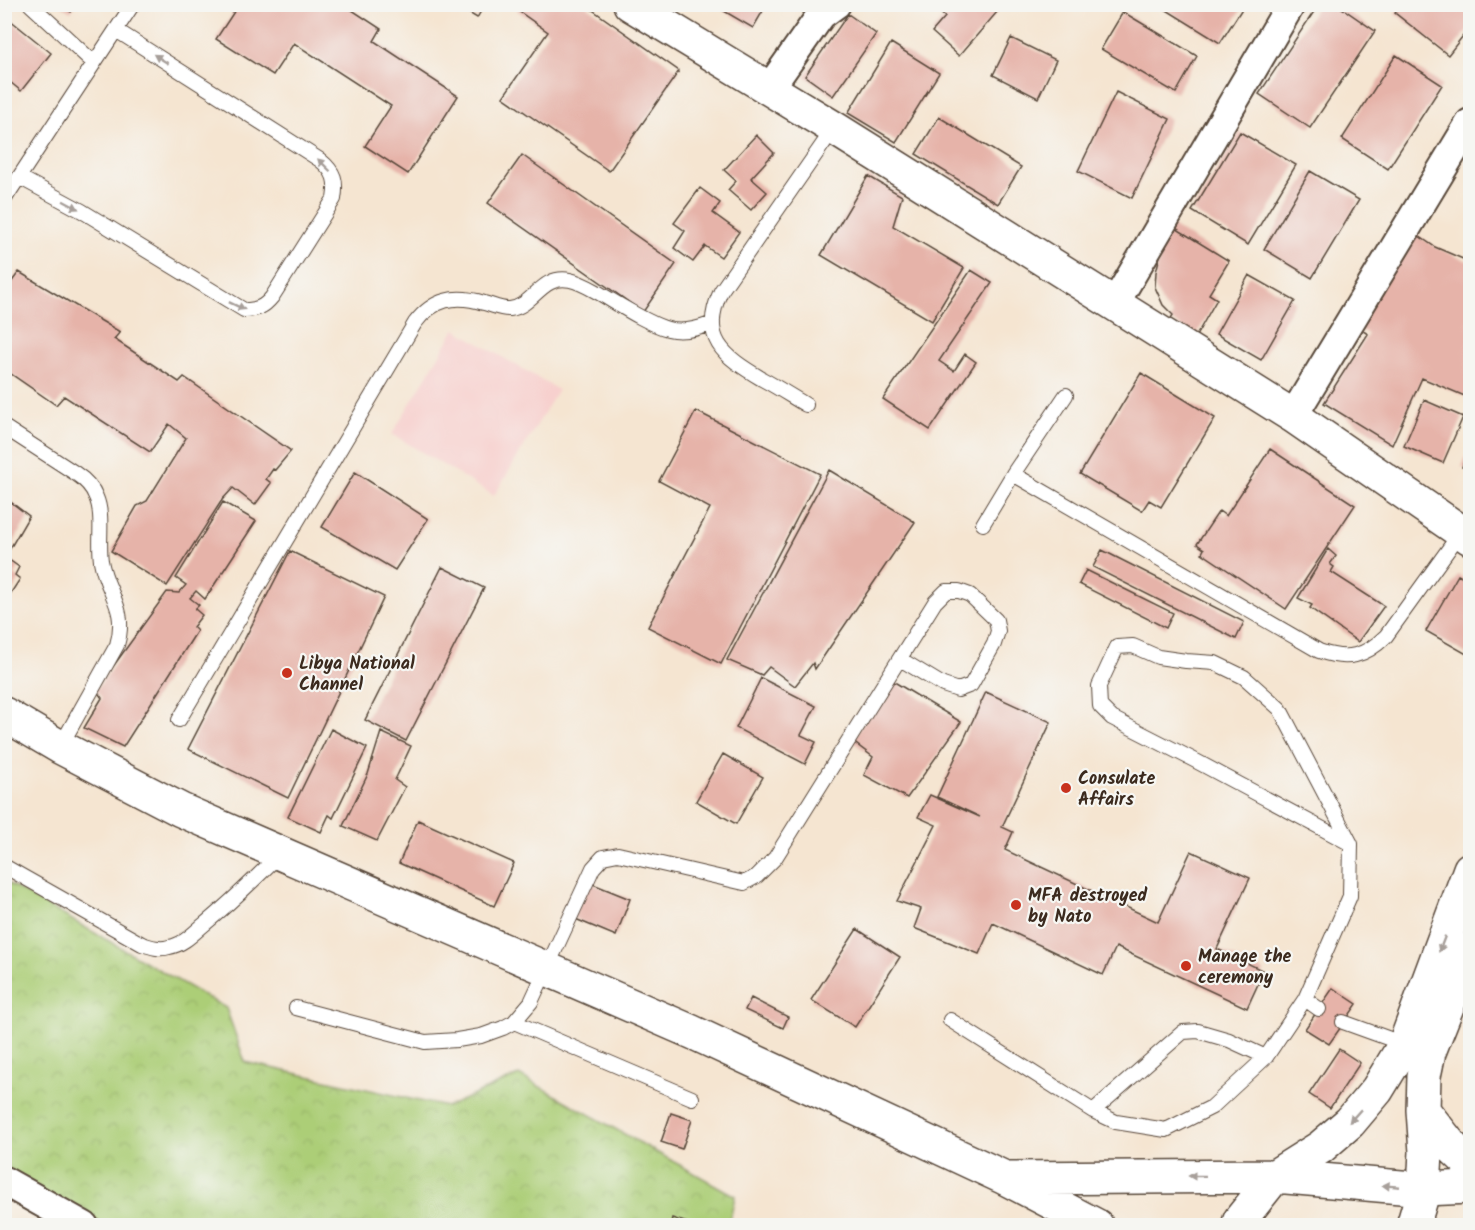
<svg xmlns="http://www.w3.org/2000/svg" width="1475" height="1230" font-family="Kalam,sans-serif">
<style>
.built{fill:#f7d0ce}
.park{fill:url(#park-crowns);stroke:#747c4a;stroke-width:1.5}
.building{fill:#e6b3a9}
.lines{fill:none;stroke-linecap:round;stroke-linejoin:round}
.lane-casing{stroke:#574639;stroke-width:16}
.street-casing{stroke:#574639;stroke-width:32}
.secondary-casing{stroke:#574639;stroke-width:36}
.lane{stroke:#fff;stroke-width:14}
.street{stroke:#fff;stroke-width:28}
.secondary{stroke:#fff;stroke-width:33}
.oneway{fill:#a79f9a}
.poi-dot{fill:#c8321e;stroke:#f6f6f2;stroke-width:2}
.labels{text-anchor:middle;stroke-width:4.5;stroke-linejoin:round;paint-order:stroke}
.poi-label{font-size:18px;font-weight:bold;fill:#3b2a1e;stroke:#f6f6f2;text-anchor:start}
</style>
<defs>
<pattern id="park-crowns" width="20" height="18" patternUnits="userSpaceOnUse" patternTransform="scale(1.5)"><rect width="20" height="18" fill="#acce77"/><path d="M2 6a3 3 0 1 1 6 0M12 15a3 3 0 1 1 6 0" fill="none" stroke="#95b166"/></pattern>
</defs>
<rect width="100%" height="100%" fill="#f6f6f2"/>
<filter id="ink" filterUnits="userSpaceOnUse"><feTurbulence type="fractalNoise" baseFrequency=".0167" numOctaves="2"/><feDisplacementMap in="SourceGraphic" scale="12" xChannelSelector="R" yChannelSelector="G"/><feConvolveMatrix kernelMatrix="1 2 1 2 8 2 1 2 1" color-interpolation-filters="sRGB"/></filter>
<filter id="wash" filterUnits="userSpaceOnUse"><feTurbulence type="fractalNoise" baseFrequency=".008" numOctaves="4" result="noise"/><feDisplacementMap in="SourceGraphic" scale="24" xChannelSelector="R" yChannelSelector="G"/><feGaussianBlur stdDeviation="1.35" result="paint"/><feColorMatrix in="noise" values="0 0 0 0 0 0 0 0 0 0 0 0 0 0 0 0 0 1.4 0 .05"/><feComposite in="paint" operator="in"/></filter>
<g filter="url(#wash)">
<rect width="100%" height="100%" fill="#f5e5d1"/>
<!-- built -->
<path class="built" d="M455,329L558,390L494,496L392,434Z"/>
<!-- park -->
<path class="park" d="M4,881L226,1008L245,1062L447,1107L519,1075L735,1196L729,1225L97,1226L5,1170Z"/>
<g id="blocks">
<!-- building -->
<path class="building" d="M59,4H75L71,12Z
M239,4H343L381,29L374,41L458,96L408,174L365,146L391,106L294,43L273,75L216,39Z
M454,4H485L477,18Z
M521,4H584L679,71L609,171L503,97L548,32L517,10Z
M712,4H767L753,28Z
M930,4H1004L959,56L932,32L945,17Z
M1168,4H1245L1220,43L1165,9Z
M1319,4H1336L1375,31L1310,128L1259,94Z
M1402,4H1470V27L1448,55L1395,13Z
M1123,12L1197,56L1176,93L1101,49Z
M848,14L876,34L833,96L805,76Z
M4,15L51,53L21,91L4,77Z
M1011,38L1056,60L1038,98L993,75Z
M891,43L939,73L896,142L848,113Z
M1396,55L1442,85L1388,169L1342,139Z
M1116,92L1170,119L1132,198L1078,171Z
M939,117L1021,167L998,204L916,154Z
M1240,132L1296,165L1248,245L1192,211Z
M756,135L774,153L751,178L767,192L751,210L728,190L736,181L724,170Z
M522,155L676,264L643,312L488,203Z
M1310,171L1359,200L1312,278L1264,249Z
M868,176L902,196L893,226L964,268L932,321L821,255Z
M700,188L720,203L713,213L739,232L721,257L705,246L693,262L674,248L685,231L674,223Z
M1169,224L1229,261L1209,294L1217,299L1196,336L1170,320L1173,315L1163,305L1155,287L1156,272L1160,256L1153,251Z
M1413,232L1435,247L1470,262V388L1467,397L1422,378L1392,445L1324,403L1368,334L1352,324Z
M971,270L992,283L939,361L954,371L965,354L976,362L930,430L883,399Z
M19,272L120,332L114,339L179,382L184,377L291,451L275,470L273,469L266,479L271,483L255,505L233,488L222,500L167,586L111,551L137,506L147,501L186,438L169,424L150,452L64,396L56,405L4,369V292Z
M1249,275L1295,301L1261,360L1216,334Z
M1141,373L1215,418L1161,507L1149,500L1142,511L1080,474Z
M1424,400L1463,417L1443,463L1404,446Z
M696,411L820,474L721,664L648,627L710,508L659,481Z
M1470,447V470L1462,467Z
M1270,449L1355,505L1286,609L1202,553L1204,549L1197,544L1219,511L1226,516Z
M829,470L915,522L815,669L813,663L795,686L769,667L762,675L727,660Z
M355,472L428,519L395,570L322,527Z
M4,500H8L29,516L5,557L19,567L15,575L20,579L5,602Z
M223,502L256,521L205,599L196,591L190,598L199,605L195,609L202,615L193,627L197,631L123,747L84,728L102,698L96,690L167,592L179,593L186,585L176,578Z
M1328,549L1336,556L1330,564L1334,567L1331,572L1384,606L1358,642L1310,608L1312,605L1298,598Z
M1102,550L1244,622L1236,639L1093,567Z
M290,551L384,597L288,798L188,749Z
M442,567L484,588L406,741L365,720Z
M1086,570L1173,613L1166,628L1079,584Z
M1458,575L1470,582V656L1426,631Z
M761,678L816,706L801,735L816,742L805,764L736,728Z
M891,680L961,722L907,798L864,775L873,757L852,741Z
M986,692L1051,722L1002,827L1013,832L1005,850L1158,922L1191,851L1250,878L1217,949L1264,971L1247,1008L1116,947L1103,975L993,923L979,954L914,928L921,909L897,901L936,825L918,817L930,795L980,817L937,797Z
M331,729L367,748L333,818L329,815L321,832L288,817Z
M381,732L411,746L395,780L405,787L377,841L343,826L368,774Z
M723,754L763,777L736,824L696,801Z
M418,820L514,863L494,906L399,863Z
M588,882L630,899L616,936L573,918Z
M857,929L900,957L855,1027L811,1000Z
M1333,988L1357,1004L1329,1044L1305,1029Z
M751,998L788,1017L783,1028L745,1010Z
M1339,1049L1360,1063L1330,1108L1309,1094Z
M671,1113L692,1120L682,1149L661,1142Z
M672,1218L694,1225V1226H670Z"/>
</g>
</g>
<g filter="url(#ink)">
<use href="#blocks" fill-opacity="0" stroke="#574639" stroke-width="1.5"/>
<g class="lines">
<defs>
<path id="lane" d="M30,4L94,63
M19,177L82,211L244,310C257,310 264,307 272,297L334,199C337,181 335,172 320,160L116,30
M4,200L133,4
M806,405C791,396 777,387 762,379C723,356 699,338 721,291L834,128
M4,427L75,473C84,479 92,486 96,497C104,515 98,540 101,561C107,595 128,607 117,645L60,747
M1013,474L1319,651C1347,661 1365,657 1386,636L1461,532
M983,524L1013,474L1066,395
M1133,646L1158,657L1186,661L1215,663L1244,677L1280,709L1351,844L1194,760L1112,718L1100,706L1099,686L1117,647Z
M179,720L415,323C433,299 455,294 484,303C492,305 502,310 510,309C534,306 541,274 570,280C580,282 590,288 599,293C618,304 648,324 668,329C683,333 698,329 713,323
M4,866L142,944C151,947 160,950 169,947C182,945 192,935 201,927C229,904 255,879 281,853
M1305,999L1319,1009
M296,1008L425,1042L457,1040L481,1036L503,1028L514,1022L531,1002L593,868L603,857L618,854L744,883L757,876L775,858L935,602L946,591H959L970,595L996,620L998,631L994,644L971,685L958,690L943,685L900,659
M950,1020L1093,1111L1116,1122L1166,1130L1212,1107L1266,1057L1305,999L1350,896L1351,844
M514,1022L692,1098
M1343,1022L1404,1044
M1093,1111L1183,1032L1198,1031L1229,1040L1266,1057"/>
<path id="street" d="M769,89L821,15L836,4
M1114,305L1291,4
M1293,416L1470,123
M4,1181L84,1226"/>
<path id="secondary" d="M630,4L834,128L1293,416L1470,538
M4,714L60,747L181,810L692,1032L1005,1178L1097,1226
M1423,1110L1452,1147L1470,1164
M1010,1178L1275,1176L1424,1189L1470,1187
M1238,1226L1240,1220L1275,1176L1321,1147L1350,1122L1377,1090L1405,1044L1470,869
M1413,1226L1424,1189L1426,1152L1423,1110L1424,1076L1429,1052L1470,949"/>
</defs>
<!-- lane casing -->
<use href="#lane" class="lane-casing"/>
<!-- street casing -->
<use href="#street" class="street-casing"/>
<!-- secondary casing -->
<use href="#secondary" class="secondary-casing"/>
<!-- lane -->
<use href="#lane" class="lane"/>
<!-- street -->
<use href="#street" class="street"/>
<!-- secondary -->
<use href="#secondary" class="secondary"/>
</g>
<!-- one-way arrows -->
<defs><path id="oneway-solid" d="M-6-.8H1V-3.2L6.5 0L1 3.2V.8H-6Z" transform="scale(1.5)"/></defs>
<g class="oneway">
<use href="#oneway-solid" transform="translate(161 59) rotate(-148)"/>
<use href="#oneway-solid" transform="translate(324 165) rotate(-136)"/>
<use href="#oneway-solid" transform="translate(71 205) rotate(28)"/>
<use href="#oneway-solid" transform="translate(237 306) rotate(25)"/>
<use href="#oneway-solid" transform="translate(1442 944) rotate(111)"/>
<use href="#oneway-solid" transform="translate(1355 1116) rotate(132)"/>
<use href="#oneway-solid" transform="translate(1197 1176) rotate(180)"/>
<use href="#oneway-solid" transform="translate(1391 1186) rotate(-175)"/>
</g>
</g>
<!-- markers -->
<g class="poi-dot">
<circle cx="287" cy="673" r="6"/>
<circle cx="1066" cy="788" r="6"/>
<circle cx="1016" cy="905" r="6"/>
<circle cx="1186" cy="966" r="6"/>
</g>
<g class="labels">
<!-- poi labels -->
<g class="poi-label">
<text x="299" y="669">Libya National<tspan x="299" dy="21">Channel</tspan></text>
<text x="1078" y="784">Consulate<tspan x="1078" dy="21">Affairs</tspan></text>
<text x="1028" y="901">MFA destroyed<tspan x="1028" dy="21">by Nato</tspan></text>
<text x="1198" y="962">Manage the<tspan x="1198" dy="21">ceremony</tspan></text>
</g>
</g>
<!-- margin -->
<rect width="1475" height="1230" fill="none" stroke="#f6f6f2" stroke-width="24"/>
</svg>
